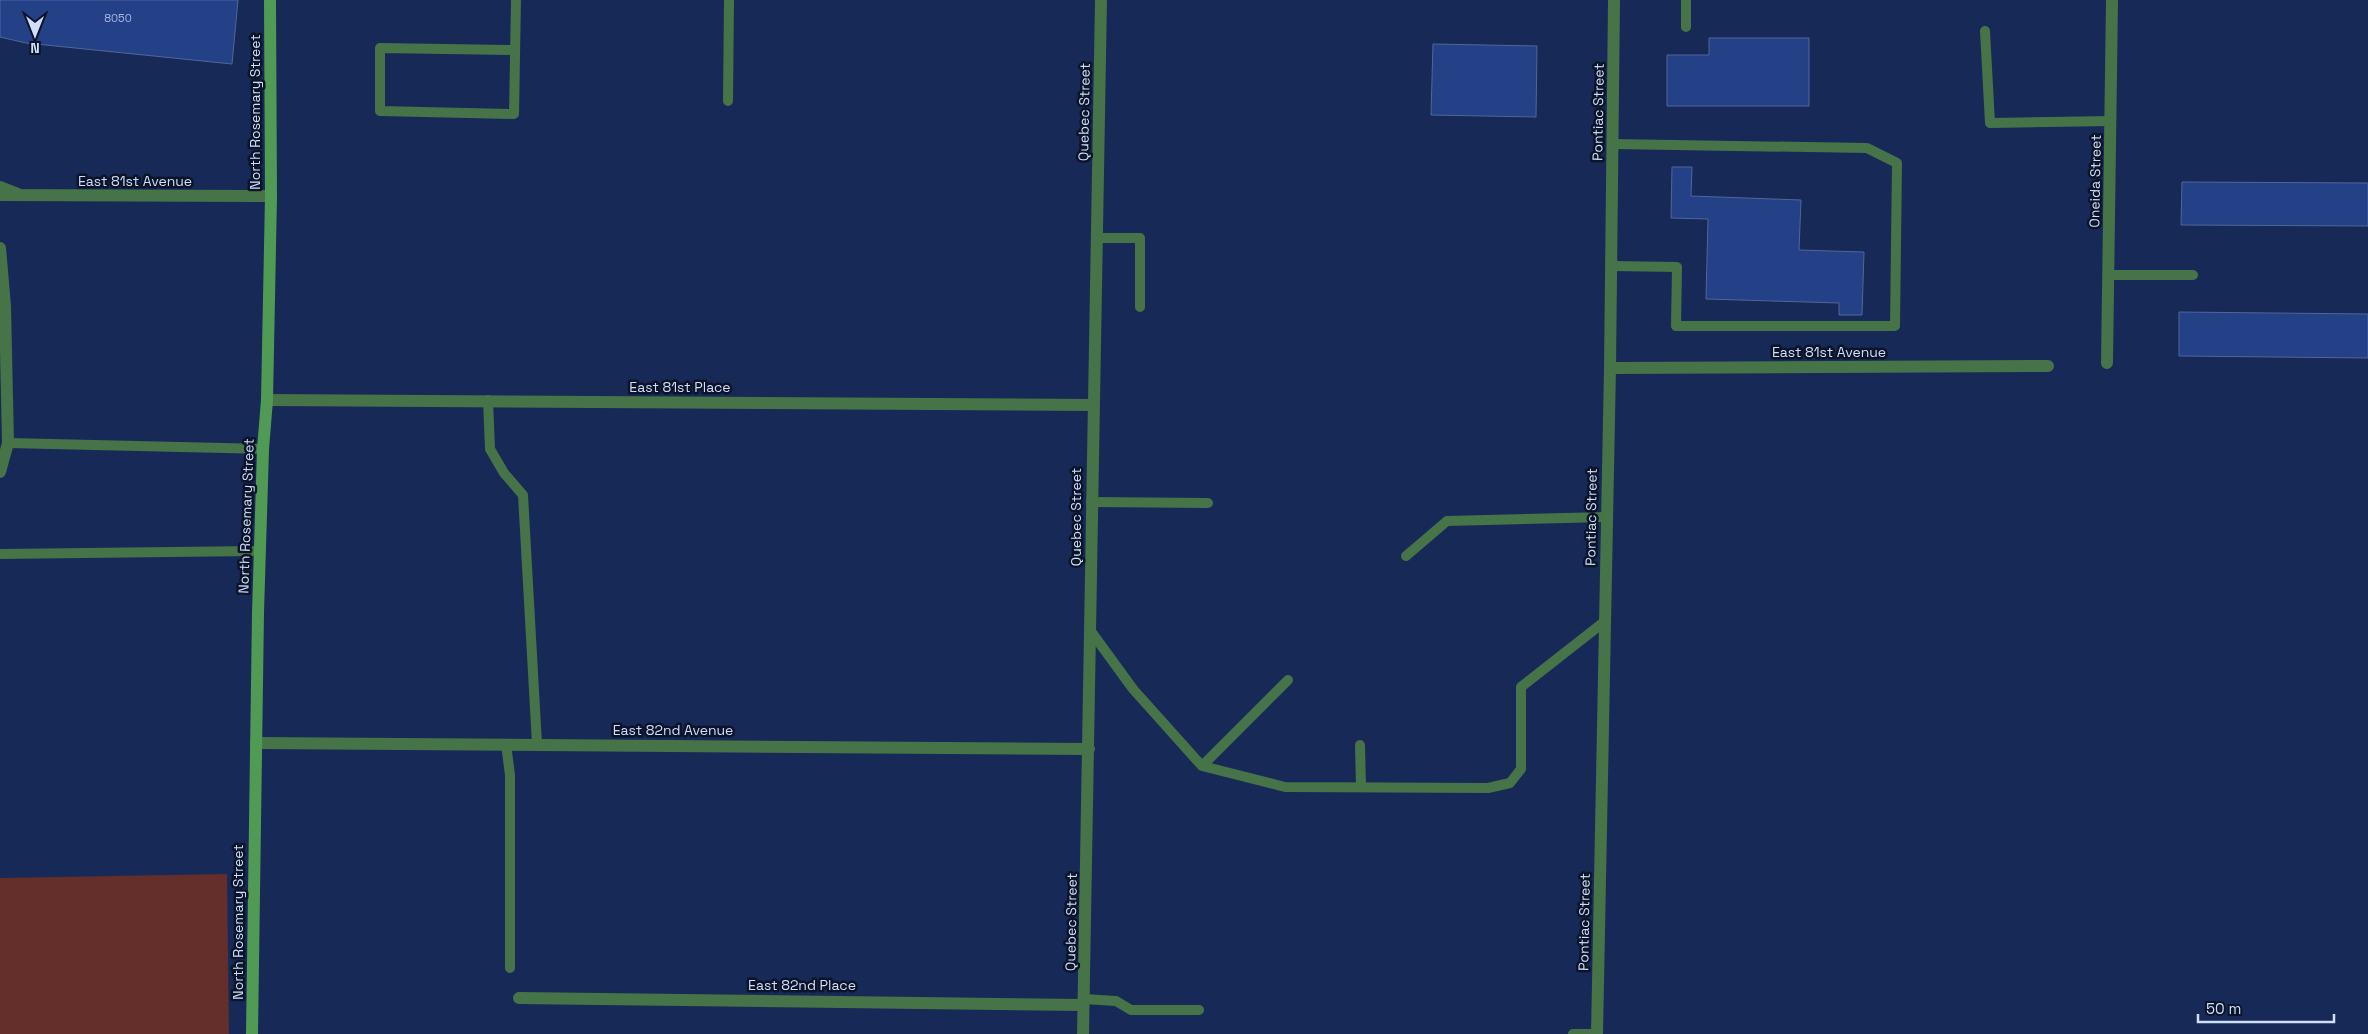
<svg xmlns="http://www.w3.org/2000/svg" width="2368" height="1034" font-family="'Space Grotesk',sans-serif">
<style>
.green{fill:#642e2b}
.building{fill:#244087;stroke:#50679a}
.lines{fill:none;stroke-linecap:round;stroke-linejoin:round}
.service{stroke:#467348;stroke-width:10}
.minor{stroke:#467348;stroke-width:12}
.tertiary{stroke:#467348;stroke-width:12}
.secondary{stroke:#519a55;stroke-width:12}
.labels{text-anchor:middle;stroke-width:5;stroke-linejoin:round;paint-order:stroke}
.number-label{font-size:11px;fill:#a5b6df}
.street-label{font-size:14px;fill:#d0defc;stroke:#0b1428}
</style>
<rect width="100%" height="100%" fill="#172957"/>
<!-- green -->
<path class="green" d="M227,874L229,1034H0V878Z"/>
<!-- building -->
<path class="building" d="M0,0H238L232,64L26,43L0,37Z
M1709,38H1809V106H1667V55H1709Z
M1433,44L1537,46L1536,117L1431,115Z
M1672,167H1692L1691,196L1801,200L1799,250L1864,252L1862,315H1839V303L1706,299L1708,219L1671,218Z
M2182,182L2368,183V226L2181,225Z
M2179,312L2368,314V358L2179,356Z"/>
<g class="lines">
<!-- service -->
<path class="service" d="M1686,0V27
M1985,31L1990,123L2111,121
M515,50L380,48V111L514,114L516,0
M728,101L729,0
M0,186L18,193
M1097,238H1140V307
M1612,266L1677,267L1676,326H1895L1897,163L1867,148L1613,144
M2109,275H2193
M488,400L490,449L504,473L523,495L537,744
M8,443L263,449
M1091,502L1208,503
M0,554L259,551
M1406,556L1447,521L1606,517
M1090,630L1133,689L1202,766L1285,787L1488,788L1510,783L1521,769V687L1604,622
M506,744L510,775V968
M1360,745L1361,787
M1202,766L1288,680
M1084,999L1116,1001L1131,1010H1199
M1573,1034H1597"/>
<!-- minor -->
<path class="minor" d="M0,195L271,196
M0,248L5,306L8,443L0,472
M2107,363L2112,0
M1610,368L2048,366
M256,743L1089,749
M519,998L1083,1005
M1083,1034L1101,0
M1597,1034L1610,368L1614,0"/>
<!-- tertiary -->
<path class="tertiary" d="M267,400L1092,405"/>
<!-- secondary -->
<path class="secondary" d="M252,1034L258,613L263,449L267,400L271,196L270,0"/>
</g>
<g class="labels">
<!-- number labels -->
<g class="number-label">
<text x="118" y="22">8050</text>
</g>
<!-- street labels -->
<g class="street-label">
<text transform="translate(255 112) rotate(-90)" y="5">North Rosemary Street</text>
<text transform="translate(1084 112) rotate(-89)" y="5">Quebec Street</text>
<text transform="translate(1598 112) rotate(-89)" y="5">Pontiac Street</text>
<text x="135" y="186">East 81st Avenue</text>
<text transform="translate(2095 181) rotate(-89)" y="5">Oneida Street</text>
<text x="1829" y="357">East 81st Avenue</text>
<text x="680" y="392">East 81st Place</text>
<text transform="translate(246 516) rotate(-88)" y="5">North Rosemary Street</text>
<text transform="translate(1076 517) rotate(-90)" y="5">Quebec Street</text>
<text transform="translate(1591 517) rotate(-89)" y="5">Pontiac Street</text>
<text x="673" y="735">East 82nd Avenue</text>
<text transform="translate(238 922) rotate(-90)" y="5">North Rosemary Street</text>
<text transform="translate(1071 922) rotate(-89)" y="5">Quebec Street</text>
<text transform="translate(1584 922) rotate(-89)" y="5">Pontiac Street</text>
<text x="802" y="990">East 82nd Place</text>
</g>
</g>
<!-- north arrow -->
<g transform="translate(35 35) rotate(180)" stroke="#0b1428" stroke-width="4" paint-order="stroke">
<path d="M0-4L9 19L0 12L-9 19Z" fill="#d0defc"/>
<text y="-8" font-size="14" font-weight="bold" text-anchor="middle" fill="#d0defc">N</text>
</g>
<!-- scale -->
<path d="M2198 1014v8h136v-8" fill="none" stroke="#d0defc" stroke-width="2.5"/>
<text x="2206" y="1014" font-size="15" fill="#d0defc" stroke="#0b1428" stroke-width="4" paint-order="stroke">50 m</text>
</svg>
